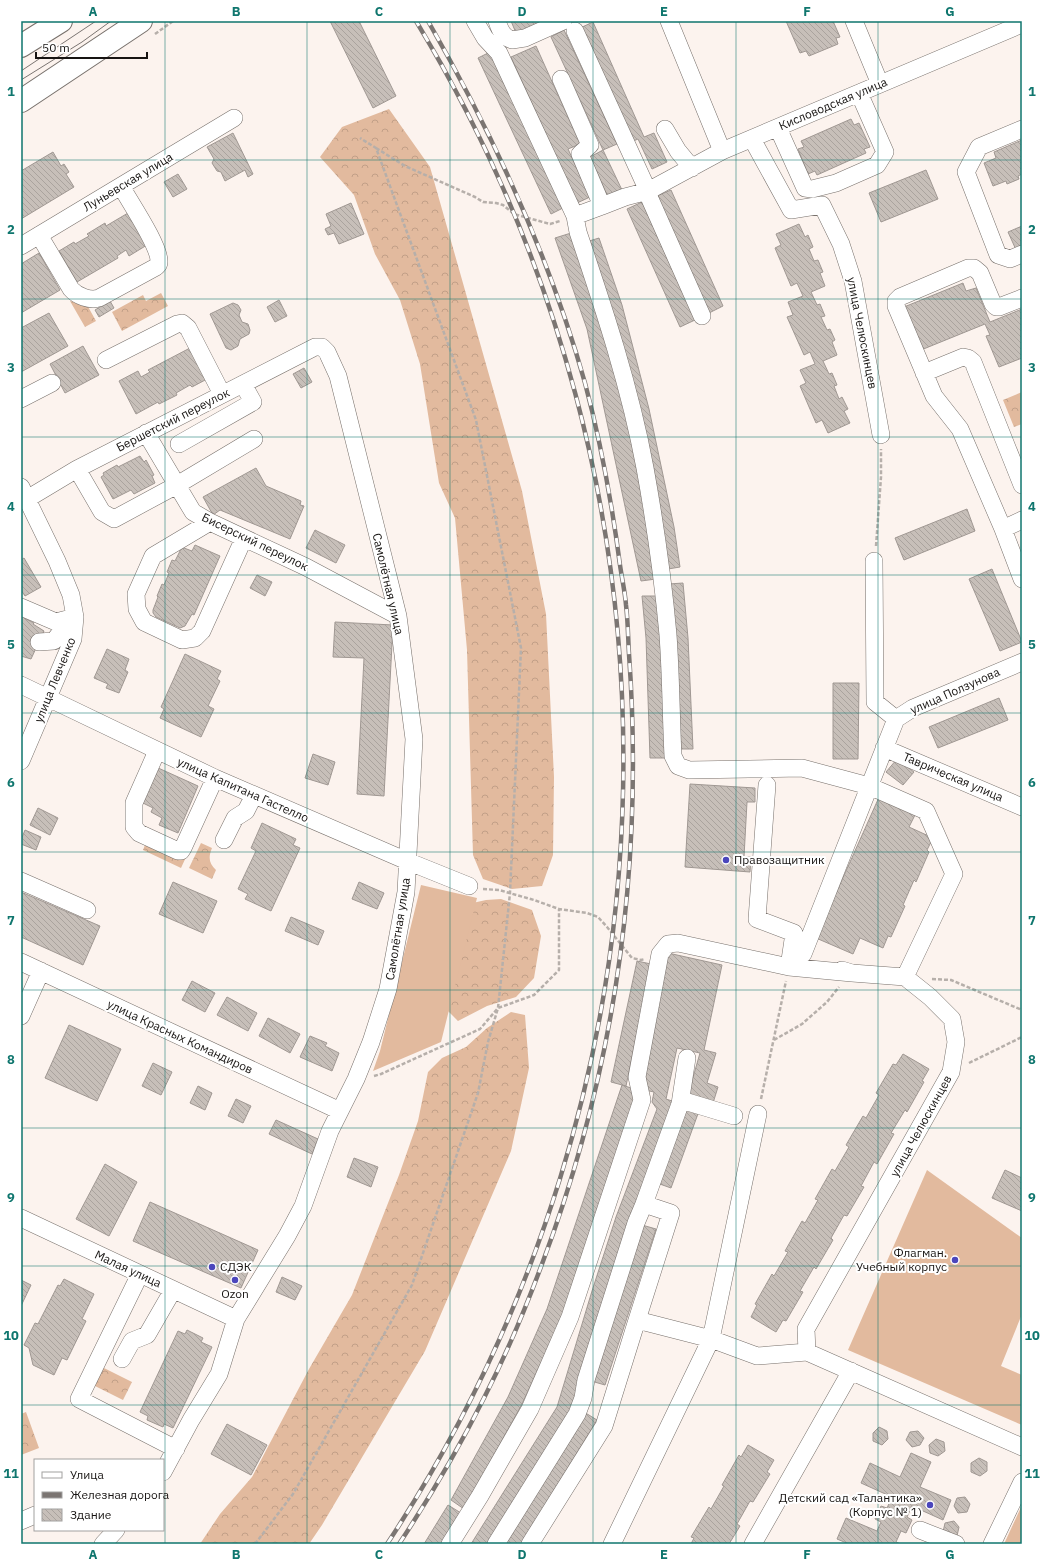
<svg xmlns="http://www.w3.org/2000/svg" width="1043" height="1565" font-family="'IBM Plex Sans',sans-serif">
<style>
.forest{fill:url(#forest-crowns)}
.garden{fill:#e2ba9e}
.building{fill:url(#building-back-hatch);stroke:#a09893}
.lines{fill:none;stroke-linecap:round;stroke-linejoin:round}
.minor-casing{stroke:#77706b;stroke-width:18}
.major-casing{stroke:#77706b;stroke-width:24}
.path{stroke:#b6afaa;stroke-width:2.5;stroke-dasharray:4 2;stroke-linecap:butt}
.minor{stroke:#fff;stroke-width:17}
.major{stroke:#fff;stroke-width:22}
.tram{stroke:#7b7572;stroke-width:1}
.rail-casing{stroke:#7b7572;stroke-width:4.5}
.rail{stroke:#fff;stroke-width:3;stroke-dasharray:9;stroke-linecap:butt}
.grid{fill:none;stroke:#0f766e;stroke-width:1;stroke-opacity:0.55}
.poi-dot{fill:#4b46bc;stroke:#fff;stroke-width:1.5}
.labels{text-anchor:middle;stroke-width:4;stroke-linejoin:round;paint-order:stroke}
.street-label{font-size:12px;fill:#171412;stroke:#fff}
.poi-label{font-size:12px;fill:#171412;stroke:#fff;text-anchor:start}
.neatline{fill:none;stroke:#0f766e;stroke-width:1.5}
.grid-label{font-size:13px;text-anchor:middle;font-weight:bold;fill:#0f766e}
</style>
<defs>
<pattern id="forest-crowns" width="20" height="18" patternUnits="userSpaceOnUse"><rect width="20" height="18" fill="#e2ba9e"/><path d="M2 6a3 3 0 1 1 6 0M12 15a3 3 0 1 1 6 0" fill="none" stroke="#c19f87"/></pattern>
<pattern id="building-back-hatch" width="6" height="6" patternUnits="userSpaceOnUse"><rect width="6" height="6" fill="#c7bfb9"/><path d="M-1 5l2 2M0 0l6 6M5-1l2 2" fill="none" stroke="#aaa39e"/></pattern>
</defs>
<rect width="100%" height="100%" fill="#fcf3ee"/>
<!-- forest -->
<path class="forest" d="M389,109L430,167L522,491L546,614L554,777L553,855L542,886L512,889L483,879L473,855L467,650L455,518L439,483L420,364L400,300L375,254L354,195L320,157L342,127Z
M161,293L168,306L122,331L112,312L143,295L146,301Z
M70,301L86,303L96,321L85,327Z
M1022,392V424L1014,427L1003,400Z
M201,843L212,848C208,858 209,863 216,870L212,879L189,868Z
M145,845L187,855L181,868L143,850Z
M501,899L532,910L541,936L534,978L516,997L487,1006L458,1021L436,999L468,904L486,900Z
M511,1012L525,1015L529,1068L511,1151L425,1351L322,1525L309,1544H200L220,1514L252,1477L309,1369L352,1295L399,1175L418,1121L428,1072L442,1058L466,1047L487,1028Z
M102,1367L132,1382L123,1400L93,1385Z
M26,1412L39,1448L21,1455V1414Z"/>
<!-- garden -->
<path class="garden" d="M421,885L477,898L441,1042L373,1071L380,1051Z
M927,1170L1022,1238V1314L1001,1366L1022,1375V1425L848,1350Z
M1022,1505V1544H1004Z"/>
<!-- building -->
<path class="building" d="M330,21H359L396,96L373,108Z
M511,21H545L516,33Z
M786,21H833L840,37L836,38L838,44L809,56L806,51L800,53Z
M593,22L644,137L654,133L667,162L652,169L638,139L629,143L578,29Z
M564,30L617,144L603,150L551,37Z
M536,46L580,144L568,149L590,197L577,203L511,57Z
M490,52L563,208L551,214L478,58Z
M851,119L854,125L859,123L870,147L864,149L866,153L817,175L815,171L808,174L798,149L804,147L801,141Z
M233,133L253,174L248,177L245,170L225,181L221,172L217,171L212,163L214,159L207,147Z
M1022,140V174L1018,176L1019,179L1007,184L1006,181L993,186L984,163L996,158L994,152Z
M603,150L622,190L608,197L590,157Z
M53,152L61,166L64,164L69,172L66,174L74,187L21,219V171Z
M926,170L938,199L881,222L869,193Z
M178,174L187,189L173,197L164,182Z
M671,190L723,306L709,313L657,196Z
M642,202L695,320L680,327L627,209Z
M351,203L364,234L339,244L334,233L328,235L325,229L331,226L326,214Z
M128,213L147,245L129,256L126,250L117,256L118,258L77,282L59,251L74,242L75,244L89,236L87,234L105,223L106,226Z
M799,224L805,237L808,235L813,247L809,249L814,261L818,260L823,272L820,273L825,286L811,292L817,305L820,304L825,316L821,317L827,330L830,329L835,340L832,342L837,355L823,361L829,374L832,373L837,385L834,386L839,399L842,397L848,409L844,411L850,423L828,433L822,420L816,423L800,386L806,383L800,370L815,364L810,352L804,355L787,317L793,315L788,302L803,296L797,283L791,286L775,248L781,245L776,234Z
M1022,226V250L1017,252L1008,232Z
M571,233L617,374L650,531L656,579L641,581L587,329L555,238Z
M599,238L622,305L649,409L674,527L680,567L668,569L586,242Z
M39,253L60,290L21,313V264Z
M963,283L966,291L976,288L990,322L1022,309V358L999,367L986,336L990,335L985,324L921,350L904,307Z
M279,300L287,316L275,322L267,307Z
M110,301L114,308L99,317L95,310Z
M233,303L238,305L241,310L239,315L242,322L248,324L250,330L249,334L240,339L238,346L231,350L226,348L210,314Z
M49,313L68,346L21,372V328Z
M83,346L99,375L65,393L50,364Z
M190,348L207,379L192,387L190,385L176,393L177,395L159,404L158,402L136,414L119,381L138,371L141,377L150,372L148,370Z
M304,368L312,382L301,388L293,374Z
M140,456L144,462L146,460L154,475L152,476L155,483L134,494L131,490L113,499L101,477L104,475L103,473L117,465L118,467Z
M256,468L266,486L301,501L300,505L304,506L290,539L220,510L213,515L203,497Z
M967,509L975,531L904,560L895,538Z
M315,530L345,545L336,563L306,548Z
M195,545L220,556L194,615L192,614L185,626L180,628L156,617L153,613V610L158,597L157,596L162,584L164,585L169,573L167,572L172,560L175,561L181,549L184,548L192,551Z
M24,558L41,587L25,596L21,590V560Z
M992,569L1022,642L1000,651L969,579Z
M257,575L272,582L265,596L250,588Z
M683,583L688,638L693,749H678L669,584Z
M642,596H659L666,758H650L646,638Z
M21,614L25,616L24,618L34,623L33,624L44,631L31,659L21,656Z
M335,622L393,625L384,796L357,794L364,658L333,657Z
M107,649L129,659L125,670L128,672L119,693L106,688L108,684L94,678Z
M185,654L221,671L217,679L220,681L208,706L214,709L201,737L160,718L164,709L161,707Z
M833,683H859L858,759H833Z
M999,698L1008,720L938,748L929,727Z
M313,754L335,762L328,785L305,778Z
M897,759L914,772L903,785L886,772Z
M156,767L198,786L178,833L159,825L162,818L151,812L153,808L141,802Z
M690,784L755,788V802H747L744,857H751L750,872L685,867Z
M880,795L917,811L909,827L933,838L927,850L929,852L916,882L914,880L903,905L905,906L891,937L888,936L883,948L860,938L853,954L816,938Z
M38,808L58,818L50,835L30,825Z
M262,823L296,839L293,845L300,848L271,911L245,899L248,894L238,889L256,851L251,848Z
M25,830L41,837L36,850L21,844V840Z
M173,882L217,901L203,933L159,914Z
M359,882L384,893L377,909L352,899Z
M21,892L100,926L83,965L21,937Z
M291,917L324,931L318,945L285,931Z
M668,953L722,965L704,1050L716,1053L707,1083L718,1087L713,1103L688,1095L700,1053L677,1048L666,1099L675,1102L572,1412L489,1544H471L557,1407L592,1291L616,1217L657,1109L652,1102L654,1092L645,1090L642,1078Z
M637,961L651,964L626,1086L611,1082Z
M192,981L215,993L205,1012L182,1000Z
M227,997L257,1013L248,1031L217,1015Z
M268,1018L300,1034L290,1053L259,1036Z
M69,1025L121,1049L97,1101L45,1078Z
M310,1036L327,1043L325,1046L339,1053L332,1071L300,1057Z
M903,1054L929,1069L922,1081L924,1082L907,1112L905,1110L891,1133L894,1134L877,1164L874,1162L861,1186L864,1187L847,1216L844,1215L831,1238L833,1240L816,1269L814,1267L800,1291L803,1292L786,1321L783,1320L776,1332L751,1317L757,1305L755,1304L772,1274L774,1276L788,1252L785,1251L802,1221L805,1223L818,1200L815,1199L832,1169L835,1171L849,1147L846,1145L863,1116L866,1118L879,1095L876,1093L893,1064L896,1065Z
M153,1063L172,1072L161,1095L142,1086Z
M622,1085L637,1090L563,1314L522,1404L464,1509L451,1500L508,1397L547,1309Z
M198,1086L212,1093L205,1110L190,1103Z
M236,1099L251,1106L243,1123L228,1116Z
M686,1106L699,1111L671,1188L657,1183Z
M276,1120L318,1139L312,1154L269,1134Z
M354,1158L378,1167L371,1187L347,1177Z
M105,1164L137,1182L109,1236L76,1219Z
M1005,1170L1022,1178V1211L992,1198Z
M150,1202L258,1250L241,1288L133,1241Z
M642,1225L656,1229L605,1385L591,1381Z
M282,1277L302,1286L295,1300L276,1292Z
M64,1279L94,1294L82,1319L86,1321L67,1360L62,1358L54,1375L33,1365L29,1348L24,1345L35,1323L38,1324L58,1285L60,1286Z
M21,1280L31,1285L21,1306Z
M187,1330L203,1338L201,1342L212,1347L173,1428L164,1424L163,1427L147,1420L148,1416L140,1412L178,1331L185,1334Z
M584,1412L597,1420L521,1544H502Z
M227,1424L267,1445L251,1475L211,1454Z
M879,1427L887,1431L888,1439L882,1445L873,1441V1433Z
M918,1431L924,1438L920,1445L912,1447L906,1440L910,1432Z
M936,1439L944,1442L945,1451L938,1456L930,1453L929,1445Z
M748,1445L774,1460L767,1472L770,1474L753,1502L750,1501L737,1524L740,1526L729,1544H691L694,1538L691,1537L709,1507L711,1509L724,1486L722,1485L739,1455L741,1457Z
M911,1453L931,1462L920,1487L951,1500L943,1520L912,1506L907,1517L912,1520L906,1533L901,1531L896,1542L901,1544H849L837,1539L846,1518L877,1531L881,1522L875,1519L881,1506L887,1508L892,1497L861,1483L870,1463L900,1477Z
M979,1458L987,1462V1471L980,1476L971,1472V1463Z
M965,1497L970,1504L967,1512L958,1513L954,1506L957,1498Z
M448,1505L461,1513L443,1544H424Z
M954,1521L959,1527L957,1536L943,1532L945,1523Z"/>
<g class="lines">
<defs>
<path id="minor" d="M475,21L485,38L499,53L575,216L602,206
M497,21C500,30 503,37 512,40L525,38L563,21
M669,21L722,151
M854,21L880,84
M575,31L648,191L650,199L702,316
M561,79L590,145L580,154L602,206L625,197L648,191L722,151L1022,24
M778,128L805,188L812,189L836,183L877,165L885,152L859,93
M665,129L678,151L692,168
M1022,129L979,147L966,172L998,255L1010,259L1022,254
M752,139L791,210L822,205L841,244L853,281L881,435
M575,216L578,232C604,309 630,387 645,468C655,523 663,579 668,635C671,676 671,716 673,756L678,766L689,770L802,768L869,786L926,811L954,874L905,977L930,997L952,1019L956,1042L951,1072L806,1329L807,1352L1022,1447
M39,235L71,289C77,296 90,301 99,298L156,267C158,265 159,265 159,262C160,246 129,201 121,186
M21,246L234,118
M106,360L177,324L182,323L188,328L222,394
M924,373L963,357L968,358L973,362L1022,485
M21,399L52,383
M146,433L193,512L210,522L306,567L398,616
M179,444L253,402L243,384
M77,469L102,512L114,519L177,485L254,439
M21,487L57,561L71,595L75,617L73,639L21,761
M27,499L77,469L315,347H322L327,352L338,376L398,616L414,739L406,892L388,989L371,1042L356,1079L330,1131L303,1206L287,1236L236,1319L219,1374L191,1420L163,1472
M1022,520L1003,529L1022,579
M210,522L153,556L136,594L137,609L144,622L182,640L195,638L202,631L244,538
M1003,529L960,429L934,396L896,306V301L900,297L968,268H974L980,273L993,304L996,307H999L1022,298
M874,561L875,702L896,719
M21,607L56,622L75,617L63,629L54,641L39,642
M21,685L215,778L407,861L469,886
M884,748L1022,807
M157,751L134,803V827L139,833L178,851H181L183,848L215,778
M767,785L757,919L794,933L789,967
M224,840L235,818L246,811L254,795
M21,881L87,910
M803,954L896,719L913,708L1022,662
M21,962L340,1111
M842,970L852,973L905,977
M21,1016L41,971
M681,1100L734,1116
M644,1204L680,1104L687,1058
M21,1218L236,1319
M140,1274L79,1399L176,1449
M122,1359L132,1341L147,1335L173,1290
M21,1521L35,1515
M920,1530L956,1544
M103,1544L116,1530
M450,1544L480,1496L530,1409L570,1317L642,1100L637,1077L660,954L668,944L678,943L789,967L852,973
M496,1544L577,1414L583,1398L586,1380L636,1223L644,1204L671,1213L637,1320
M530,1544L604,1426L637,1320L711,1339L757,1356L807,1352
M612,1544L711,1339L758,1114
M753,1544L851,1371
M992,1544L1022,1482"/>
<path id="major" d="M21,46L61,21
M21,101L141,21"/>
</defs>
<!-- minor casing -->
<use href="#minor" class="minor-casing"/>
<!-- major casing -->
<use href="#major" class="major-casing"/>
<!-- path -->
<path class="path" d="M155,34L173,21
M376,148L405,166L475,197L483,202L496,203L503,205L514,214L550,224L560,221
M876,546L881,477V449
M483,889L499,890L534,900L559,909L587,913L598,917L607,927L632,958L641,960L645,959
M932,979L951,980L1022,1010
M774,1040L802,1024L827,1002L839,987
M969,1063L1022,1037
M374,1076L381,1074L480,1029L498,1008L534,995L559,970V909
M761,1099L786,981
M255,1544L293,1494L412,1285L478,1093L488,1042L498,1008L510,893L521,648L476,420L376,148L360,138"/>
<!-- minor -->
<use href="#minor" class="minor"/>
<!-- major -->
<use href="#major" class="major"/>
<!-- tram -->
<path class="tram" d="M21,71L96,21
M21,80L82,42L111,21"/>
<defs>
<path id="rail" d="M387,1544C691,1083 703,494 416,21
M399,1544C430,1497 459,1448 484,1398C506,1355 525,1310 542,1264C616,1068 644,863 629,654C628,638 628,621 626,605C625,592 622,579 620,565C612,504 601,443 585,383C549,255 494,136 428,21"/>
</defs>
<!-- rail casing -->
<use href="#rail" class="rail-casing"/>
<!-- rail -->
<use href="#rail" class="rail"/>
</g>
<!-- grid -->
<path class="grid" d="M165,21V1544M307,21V1544M450,21V1544M593,21V1544M736,21V1544M878,21V1544M21,160H1022M21,299H1022M21,437H1022M21,575H1022M21,713H1022M21,852H1022M21,990H1022M21,1128H1022M21,1266H1022M21,1405H1022"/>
<!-- markers -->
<g class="poi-dot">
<circle cx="726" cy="860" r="4"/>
<circle cx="955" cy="1260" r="4"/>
<circle cx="212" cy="1267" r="4"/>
<circle cx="235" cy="1280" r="4"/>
<circle cx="930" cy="1505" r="4"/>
</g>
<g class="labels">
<!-- street labels -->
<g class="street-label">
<text transform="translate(833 104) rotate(-23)" y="4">Кисловодская улица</text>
<text transform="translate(128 182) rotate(-31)" y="4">Луньевская улица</text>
<text transform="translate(862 333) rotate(79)" y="4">улица Челюскинцев</text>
<text transform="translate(173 420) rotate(-27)" y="4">Бершетский переулок</text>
<text transform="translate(255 542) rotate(26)" y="4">Бисерский переулок</text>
<text transform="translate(388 584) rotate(77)" y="4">Самолётная улица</text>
<text transform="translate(55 680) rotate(-68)" y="4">улица Левченко</text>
<text transform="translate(955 691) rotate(-24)" y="4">улица Ползунова</text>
<text transform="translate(953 777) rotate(23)" y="4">Таврическая улица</text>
<text transform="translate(243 790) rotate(24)" y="4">улица Капитана Гастелло</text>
<text transform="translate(398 929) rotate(-81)" y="4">Самолётная улица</text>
<text transform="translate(180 1037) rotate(25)" y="4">улица Красных Командиров</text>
<text transform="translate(921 1126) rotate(-61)" y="4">улица Челюскинцев</text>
<text transform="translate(128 1269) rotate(25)" y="4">Малая улица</text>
</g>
<!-- poi labels -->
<g class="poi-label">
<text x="734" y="864">Правозащитник</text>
<text x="947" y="1257" text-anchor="end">Флагман.<tspan x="947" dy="14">Учебный корпус</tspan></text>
<text x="220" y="1271">СДЭК</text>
<text x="235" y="1298" text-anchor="middle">Ozon</text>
<text x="922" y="1502" text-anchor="end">Детский сад «Талантика»<tspan x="922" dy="14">(Корпус № 1)</tspan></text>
</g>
</g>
<!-- border -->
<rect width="1043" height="1565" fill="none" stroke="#ffffff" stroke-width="44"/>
<!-- legend -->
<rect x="34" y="1459" width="130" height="72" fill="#ffffff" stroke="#a2a1a0"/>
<rect x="42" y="1472" width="20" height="6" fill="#ffffff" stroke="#a2a1a0"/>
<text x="70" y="1479" font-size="12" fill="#171412">Улица</text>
<rect x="42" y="1492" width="20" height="6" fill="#7b7572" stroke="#a2a1a0"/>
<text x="70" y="1499" font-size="12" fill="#171412">Железная дорога</text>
<rect x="42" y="1509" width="20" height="12" fill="url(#building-back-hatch)" stroke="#a2a1a0"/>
<text x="70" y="1519" font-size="12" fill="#171412">Здание</text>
<!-- scale -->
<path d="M36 52v6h111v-6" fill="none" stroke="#171412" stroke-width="2"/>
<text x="42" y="52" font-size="12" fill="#171412" stroke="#ffffff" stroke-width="3" paint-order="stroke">50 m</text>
<rect x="22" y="22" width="999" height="1521" class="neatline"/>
<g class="grid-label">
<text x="93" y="16">A</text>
<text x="236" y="16">B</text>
<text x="379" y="16">C</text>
<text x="522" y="16">D</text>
<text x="664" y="16">E</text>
<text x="807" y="16">F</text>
<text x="950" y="16">G</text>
<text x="11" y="96">1</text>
<text x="1032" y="96">1</text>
<text x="11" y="234">2</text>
<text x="1032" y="234">2</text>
<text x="11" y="372">3</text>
<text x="1032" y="372">3</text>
<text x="11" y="511">4</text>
<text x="1032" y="511">4</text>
<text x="11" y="649">5</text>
<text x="1032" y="649">5</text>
<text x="11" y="787">6</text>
<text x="1032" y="787">6</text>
<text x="11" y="925">7</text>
<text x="1032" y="925">7</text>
<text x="11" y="1064">8</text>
<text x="1032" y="1064">8</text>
<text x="11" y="1202">9</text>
<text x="1032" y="1202">9</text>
<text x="11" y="1340">10</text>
<text x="1032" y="1340">10</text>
<text x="11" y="1478">11</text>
<text x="1032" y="1478">11</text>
<text x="93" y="1559">A</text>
<text x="236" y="1559">B</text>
<text x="379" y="1559">C</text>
<text x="522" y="1559">D</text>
<text x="664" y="1559">E</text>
<text x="807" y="1559">F</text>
<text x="950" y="1559">G</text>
</g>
</svg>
